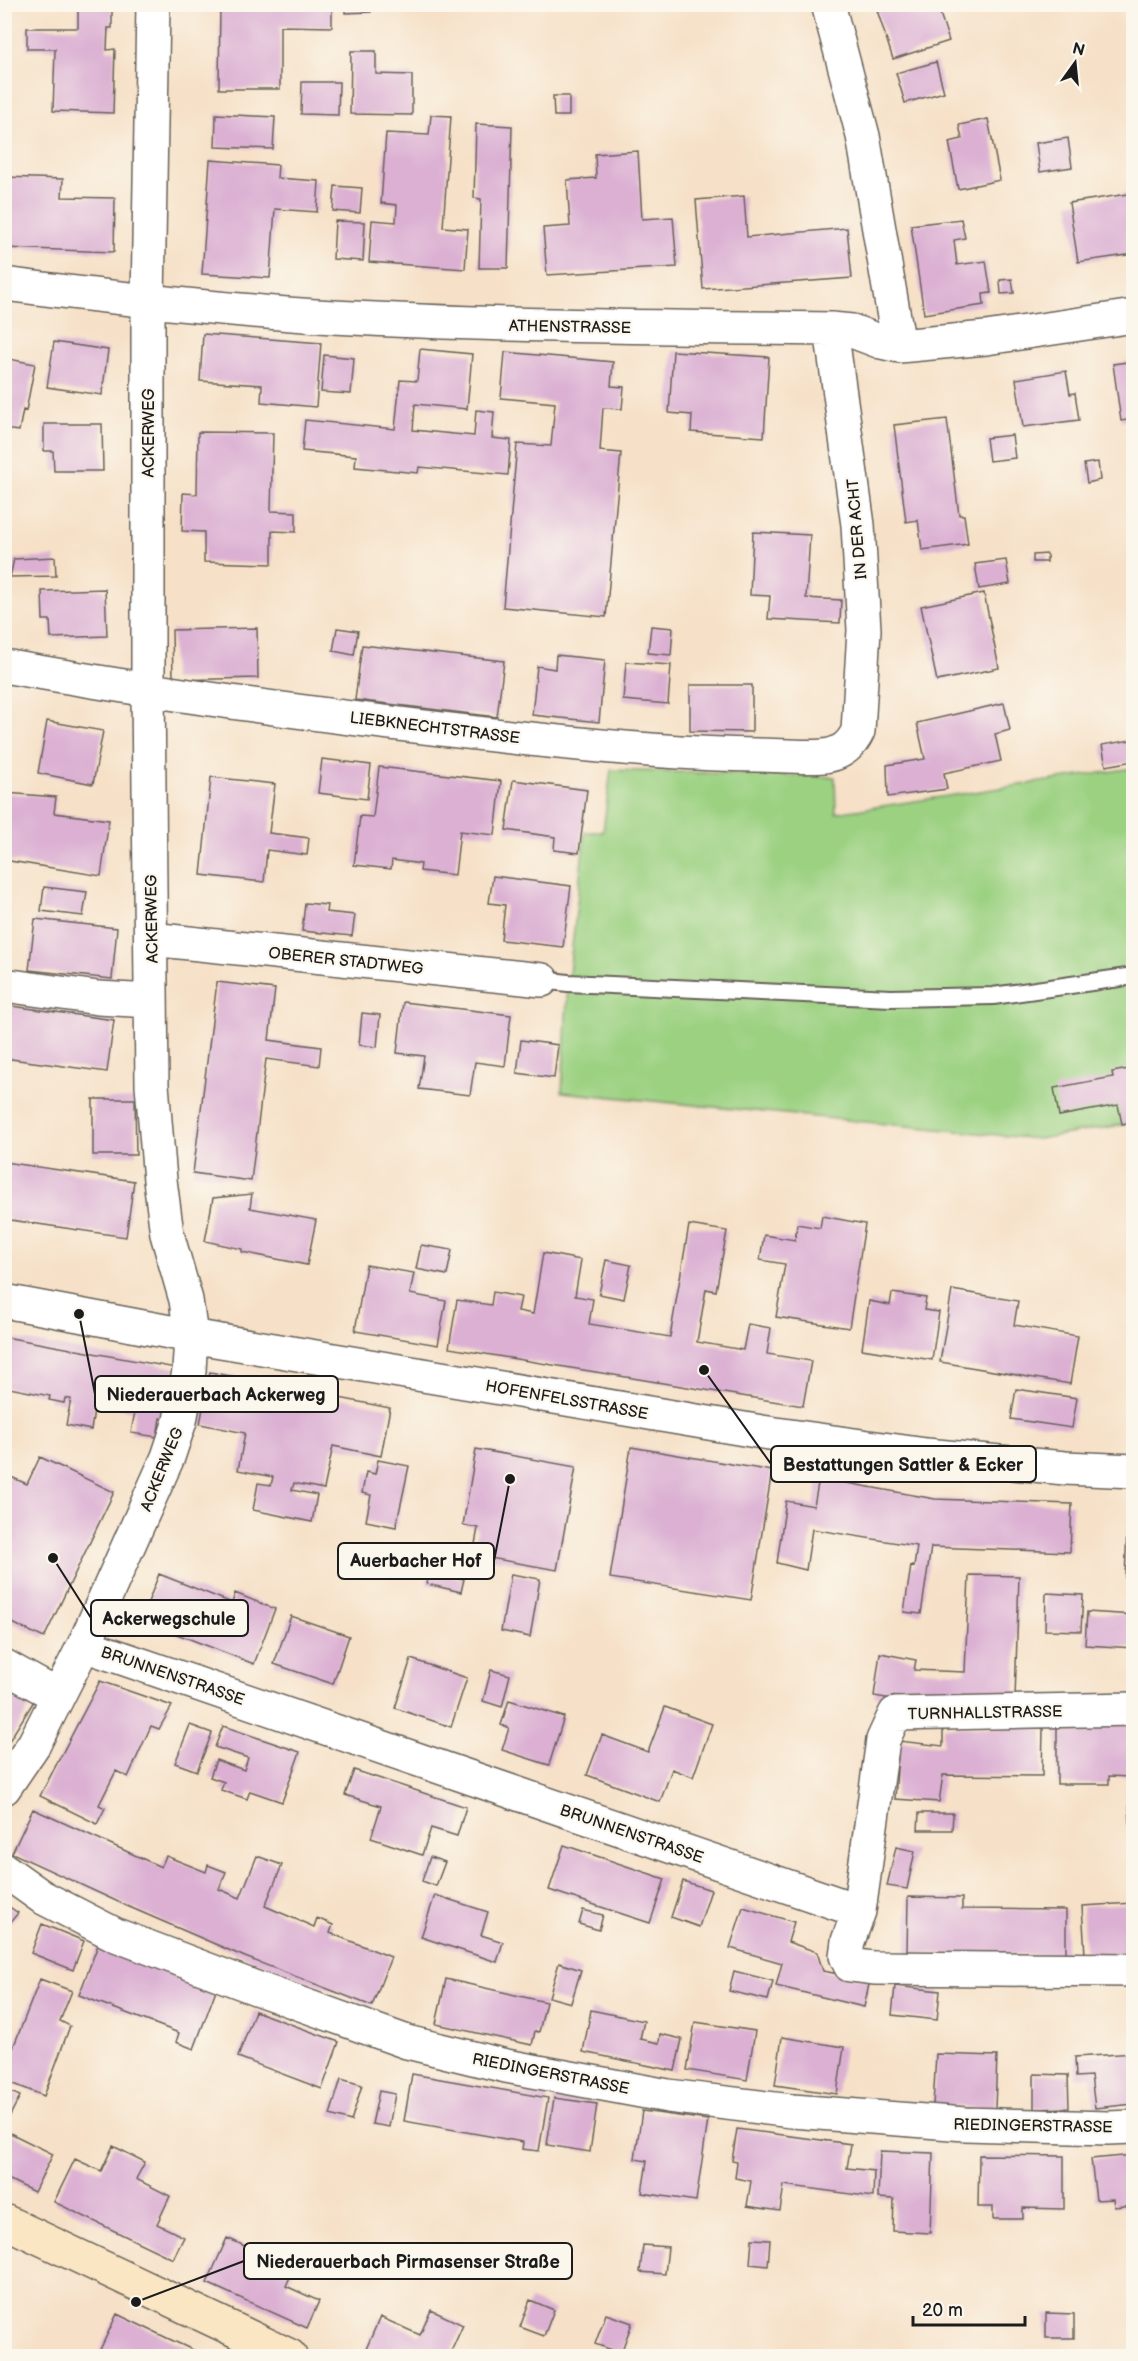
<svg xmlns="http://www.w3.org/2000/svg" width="1138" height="2361" font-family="'Balsamiq Sans',sans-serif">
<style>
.green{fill:#9cd182;stroke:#5c764f;stroke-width:1.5}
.building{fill:#dbb0d3}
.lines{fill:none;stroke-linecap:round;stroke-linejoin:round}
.lane-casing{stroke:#686158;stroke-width:20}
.street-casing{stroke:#686158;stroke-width:36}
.secondary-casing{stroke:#686158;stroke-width:36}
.lane{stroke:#fff;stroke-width:16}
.street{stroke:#fff;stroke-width:33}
.secondary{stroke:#fbe6c4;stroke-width:33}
.labels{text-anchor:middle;stroke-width:4.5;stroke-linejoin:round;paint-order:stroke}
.street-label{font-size:16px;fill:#1c1c1c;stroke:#fbf7ec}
.leader{fill:none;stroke:#1c1c1c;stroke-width:2}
.callout-dot{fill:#1c1c1c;stroke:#fbf7ec;stroke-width:2}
.callout{fill:#fbf7ec;stroke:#1c1c1c;stroke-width:2}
.callout-label{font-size:18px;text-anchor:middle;font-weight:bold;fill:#1c1c1c}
</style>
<rect width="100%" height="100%" fill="#fbf7ec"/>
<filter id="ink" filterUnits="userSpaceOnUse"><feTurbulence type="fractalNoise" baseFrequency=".0167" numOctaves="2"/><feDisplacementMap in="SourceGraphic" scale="12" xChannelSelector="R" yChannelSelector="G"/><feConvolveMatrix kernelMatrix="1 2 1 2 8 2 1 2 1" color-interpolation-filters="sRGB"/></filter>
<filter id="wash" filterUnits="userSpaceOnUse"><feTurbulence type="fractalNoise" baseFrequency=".008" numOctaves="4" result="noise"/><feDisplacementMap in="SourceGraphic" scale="24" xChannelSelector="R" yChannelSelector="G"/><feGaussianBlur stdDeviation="1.35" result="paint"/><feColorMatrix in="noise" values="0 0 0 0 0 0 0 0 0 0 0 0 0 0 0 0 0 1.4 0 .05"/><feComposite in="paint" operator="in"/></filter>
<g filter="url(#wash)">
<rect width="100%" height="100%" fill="#f6e1c8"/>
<!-- green -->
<path class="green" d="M1133,768V1123L1038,1139L562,1092L568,983L585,832H603L611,770L835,777L836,813Z"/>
<g id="blocks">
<!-- building -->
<path class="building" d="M78,4H112V28H108L107,50L115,49L113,113L53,111L55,49H27V28H78Z
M220,4H332V27L280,26V89H219Z
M345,4H371V12L345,13Z
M875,4H937L949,41L893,59Z
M351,51H376V74L412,75V115L350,114Z
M936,62L944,92L905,103L896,73Z
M302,82H339L338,115L301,114Z
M553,96H569V116H554Z
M216,114L275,117L273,149L215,147Z
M431,115L451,116L443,227L468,229L465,269L369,262L372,220L396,222L397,205L381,203L386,133L429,135Z
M988,119L1000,180L958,189L949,142L962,139L959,125Z
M476,124L512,126L508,268H479L481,199L474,198Z
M1068,138L1072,167L1040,172L1036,143Z
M638,151L642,219L673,217L677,267L547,275L543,228L570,226L567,180L596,178L595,154Z
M210,160L278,165L277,178L319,181L317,212L275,209L270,278L202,274Z
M4,177L63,179L62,197L115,198L114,252L4,248Z
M335,186L362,188L360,213L333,211Z
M1134,193V254L1078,262L1069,203Z
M744,196L747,237L847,228L852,278L703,289L696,200Z
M961,219L965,238L954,240L957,265L986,261L991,293L983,294L984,305L924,314L911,225Z
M335,221L365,222L363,261L333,259Z
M1012,279L1014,293L1001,294L1000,280Z
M203,334L321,343L316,407L261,402L262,385L200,381Z
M54,342L108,350L102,395L47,387Z
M420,349L472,354L467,409L415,404L413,430L474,436L476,410L494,412L492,438L511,440L508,475L419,467L418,473L355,467L356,456L302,451L305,420L395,429L400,380L417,381Z
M673,351L769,357L764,437L691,432L692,415L669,413Z
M505,352L613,362L611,386L624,387L622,409L603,408L600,451L621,453L606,617L503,607L517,444L551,446L555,403L501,398Z
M324,355L354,358L351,394L321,392Z
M4,358L35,364L26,411L23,410L19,431L4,429Z
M1134,361V419L1121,421L1113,364Z
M1066,371L1070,394L1075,393L1079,420L1023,427L1016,379Z
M947,419L959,515H964L968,544L922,550L918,520L906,522L894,425Z
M44,424H102L103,471H54L53,451H44Z
M198,432L273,433L271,511L296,512V532L272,531V564L204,562V532L182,531L183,493L197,494Z
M1012,435L1015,458L989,461L986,438Z
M1098,462L1100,480L1087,483L1084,464Z
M753,532L810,535L806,598L841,600L840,623L768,619L770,596L750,595Z
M1047,554V562H1033V555Z
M55,557L56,576L10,577L14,559Z
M1006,560L1010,584L979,589L975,564Z
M105,589L107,636L51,638L50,620H43L42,591Z
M984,593L999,668L937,681L921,606Z
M651,626L673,628L671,655L648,653Z
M257,628L258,678L173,680L172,630Z
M337,628L358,631L354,655L333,651Z
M362,645L504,661L497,717L355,700Z
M556,655L605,660L599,722L532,715L537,666L555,669Z
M626,662L671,665L668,704L623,700Z
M690,685H752V732L690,731Z
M1004,703L1010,730L995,734L1001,761L944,773L947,789L888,797L887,765L925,759L917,723Z
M47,721L103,731L93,784L38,773Z
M1131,740L1134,761L1106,766L1102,745Z
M322,759L371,765L367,799L318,793Z
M379,767L501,781L495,835L460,831L455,875L420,871L421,864L392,860L391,869L354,865L360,816L373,817Z
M211,777L275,784L269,833L309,838L307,855L267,850L264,882L201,875Z
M513,780L587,790L579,853L554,850L555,837L506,830Z
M5,793L56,797L54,813L109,820L101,876L4,860Z
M493,876L571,886L563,947L501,940L505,905L489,903Z
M44,887L87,892L83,916L41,911Z
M305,903L327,905L326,912L355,915L352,936L302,931Z
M35,919L117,928L112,979L29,970Z
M217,982L275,989L269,1040L321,1047L319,1066L266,1059L251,1181L193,1173Z
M403,1002L511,1015L505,1066L475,1062L470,1095L419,1089L424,1056L397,1053Z
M4,1005L114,1020L107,1072L4,1058Z
M362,1013L380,1015L377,1047L359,1045Z
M521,1040L558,1045L554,1078L517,1073Z
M1134,1068V1122L1122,1124L1118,1105L1059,1116L1054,1088L1113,1077L1112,1072Z
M93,1099H135L136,1155H93Z
M4,1162L134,1181L126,1237L4,1219Z
M252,1194L250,1208L316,1220L307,1265L242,1252V1249L205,1241L213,1198Z
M822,1216L865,1224L849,1328L776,1317L785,1264L760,1260L764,1235L795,1240L797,1224L820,1228Z
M689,1225L727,1231L716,1291L706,1289L697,1342L743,1350L748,1324L771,1328L767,1354L811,1361L803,1406L449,1348L457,1300L491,1305L493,1292L521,1297L518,1311L533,1314L543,1253L581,1260L575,1296L593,1299L589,1324L670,1337Z
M421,1245L452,1250L447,1275L416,1269Z
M606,1260L631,1265L624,1299L599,1294Z
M366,1265L414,1273L410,1294L446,1301L438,1345L355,1331Z
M952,1290L1018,1301L1014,1325L1078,1336L1070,1384L940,1362Z
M892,1293L926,1298L924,1310L939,1312L932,1360L862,1349L869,1301L890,1305Z
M5,1337L176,1368L168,1419L160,1418L157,1437L131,1433L135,1411L95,1404L91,1430L66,1425L71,1399L65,1398L64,1403L49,1400L50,1396L4,1387Z
M210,1372L390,1408L381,1456L333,1446L324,1489L294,1483L292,1490L317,1495L312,1522L253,1510L258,1483L271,1485L273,1477L238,1470L245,1433L200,1424Z
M1016,1389L1077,1398L1072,1428L1011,1419Z
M631,1447L772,1471L751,1600L610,1578Z
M476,1449L576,1467L557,1570L473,1555L478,1528L463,1525Z
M40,1457L114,1492L44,1638L4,1619V1474L27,1484Z
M378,1460L409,1466L396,1527L366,1521L371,1495L362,1493L366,1472L375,1474Z
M819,1478L935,1499L1072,1504L1070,1552L931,1547L921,1614L904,1612L911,1566L914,1567L917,1546L812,1529L806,1570L777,1563L786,1501L814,1506Z
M1127,1529H1134V1578H1125Z
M429,1571L464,1579L461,1592L427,1584Z
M159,1574L232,1603L235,1593L275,1609L254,1664L141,1620Z
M511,1574L540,1579L530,1637L501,1631Z
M969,1575L1019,1576L1015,1698L909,1699L892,1696V1699L874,1696L880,1653L916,1660L914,1670L965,1672Z
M1046,1593L1083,1595L1081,1631L1045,1630Z
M1087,1612L1134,1615V1648L1085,1645Z
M291,1616L349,1636L333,1684L274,1664Z
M411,1659L467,1678L451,1727L395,1708Z
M491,1670L510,1675L502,1707L483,1701Z
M100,1681L172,1706L159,1729L151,1726L128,1777L116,1771L99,1805L105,1808L97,1824L40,1796Z
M4,1683L34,1701L4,1749Z
M509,1700L564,1717L549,1765L502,1750L509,1728L501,1725Z
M665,1707L712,1724L693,1777L672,1769L660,1802L587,1775L602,1735L648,1752Z
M1057,1721H1129L1130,1777L1109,1776V1784H1057Z
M190,1725L212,1733L197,1771L175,1763Z
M223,1726L300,1752L282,1802L250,1791L247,1799L221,1790L224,1782L210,1777L216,1760L244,1770L248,1758L215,1747Z
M943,1727L1043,1728L1042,1776L943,1775L939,1802L895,1799L899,1741L943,1746Z
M354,1770L466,1807L457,1836L431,1828L422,1855L371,1838L381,1806L345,1795Z
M1128,1787H1134V1823H1130Z
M33,1809L161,1867L166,1856L206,1872L208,1865L226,1872L219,1889L240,1898L257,1856L282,1865L265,1906L314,1927L317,1918L333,1925L330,1933L391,1957L372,2006L245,1957L127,1906L12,1853Z
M919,1813H953L952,1830H918Z
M564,1845L665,1879L650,1923L549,1890Z
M896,1847L915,1851L907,1889L887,1886Z
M430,1857L445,1862L436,1886L422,1881Z
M683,1881L711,1890L699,1927L671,1917Z
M435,1895L488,1912L481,1935L503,1942L497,1962L421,1937Z
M908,1897L962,1898V1909L1066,1910V1955L907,1953Z
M4,1903L18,1913L4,1930Z
M1134,1903V1952L1085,1955L1082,1906Z
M743,1907L794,1922L788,1942L817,1952L823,1971L870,1980L864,2007L776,1986L782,1963L730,1948Z
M583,1910L603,1915L599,1930L579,1924Z
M42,1924L84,1941L73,1970L31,1953Z
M98,1945L216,1990L194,2049L176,2042L179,2033L79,1995Z
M559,1963L581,1970L571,2003L549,1997Z
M734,1971L773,1981L768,2000L729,1991Z
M40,1979L72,1991L60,2021L70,2026L44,2096L4,2080V2071Z
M446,1979L546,2002L539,2032L535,2031L532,2045L436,2024Z
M895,1986L940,1991L937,2020L892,2015Z
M591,2010L644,2021L640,2039L659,2043L660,2034L682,2039L675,2071L583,2052Z
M255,2011L339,2042L322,2089L238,2057Z
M695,2022L755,2031L747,2080L687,2070Z
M782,2037L844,2047L837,2094L775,2085Z
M1134,2053V2104L1095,2108L1091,2076L1076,2077L1075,2057Z
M936,2054L997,2056L995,2109L933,2105Z
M412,2074L548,2098L539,2151L522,2149L523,2142L404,2121Z
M1034,2074L1068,2075L1069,2108L1034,2109Z
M341,2079L362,2085L351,2121L330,2115Z
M4,2089L20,2096L4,2127Z
M379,2091L395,2094L389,2127L372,2124Z
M554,2098L597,2104L590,2152L547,2145Z
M642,2111L708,2120L696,2201L642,2193L647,2161L635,2159Z
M737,2129L851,2144L847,2168L874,2171L873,2197L784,2185L780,2211L747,2206L751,2181L735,2178L737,2162L732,2161Z
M4,2130L53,2154L34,2192L4,2177Z
M113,2146L145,2162L136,2179L170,2196L157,2224L184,2237L173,2259L54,2202L75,2159L101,2171Z
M880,2151L933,2153L930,2233L893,2231L894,2199L878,2198Z
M979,2155L1064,2156V2209L1023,2208V2219H993V2207H978Z
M1134,2155V2205L1114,2207L1113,2199L1096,2200L1091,2159Z
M227,2238L294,2268L286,2286L319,2301L307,2328L207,2283Z
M752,2239L770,2240L768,2266L750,2264Z
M643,2245L668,2247L665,2274L640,2272Z
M530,2300L554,2310L544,2336L520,2327Z
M431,2310L463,2325L449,2356H363L380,2317L420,2335Z
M1046,2313L1074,2314V2338H1046Z
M117,2314L167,2338L206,2356H97Z
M606,2314L632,2323L621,2353L595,2344Z"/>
</g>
</g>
<g filter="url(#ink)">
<use href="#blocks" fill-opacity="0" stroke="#686158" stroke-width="1.5"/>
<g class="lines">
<defs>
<path id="lane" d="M542,980L568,983L891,998L993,996L1134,976"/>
<path id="street" d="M828,4L863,136L899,346
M4,284C114,298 223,310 333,317C499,326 665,327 831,329L852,331L881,342L899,346L986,338L1134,316
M4,666C178,697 355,720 530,739C605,747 680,754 756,755C778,755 802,758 824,756C841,754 851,746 858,731L864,630L858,525L831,329
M151,939L542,980
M4,985L98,998L151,1001
M4,1301L191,1336L762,1432L926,1455L1065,1468L1134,1471
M84,1645L859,1911
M4,1666L58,1696
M1134,1709L895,1714L883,1740L859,1911L848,1941L846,1956L850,1965L874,1968L1134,1970
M4,1788L34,1744L84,1645L168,1457L180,1421L189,1371L191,1336L186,1300L167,1234L160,1180L152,1085L148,689V302L153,4
M4,1870L42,1897L116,1935L256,1988L407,2042L506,2066L668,2096L792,2111L965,2124L1108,2128L1134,2127"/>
<path id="secondary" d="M4,2221L290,2356"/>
</defs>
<!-- lane casing -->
<use href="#lane" class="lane-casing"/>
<!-- street casing -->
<use href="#street" class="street-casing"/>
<!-- secondary casing -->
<use href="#secondary" class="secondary-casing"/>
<!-- lane -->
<use href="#lane" class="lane"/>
<!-- street -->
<use href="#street" class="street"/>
<!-- secondary -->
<use href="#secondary" class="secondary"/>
</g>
</g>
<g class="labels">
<!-- street labels -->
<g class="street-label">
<text transform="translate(570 326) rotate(1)" y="6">ATHENSTRASSE</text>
<text transform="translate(148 433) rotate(-90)" y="6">ACKERWEG</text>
<text transform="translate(856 529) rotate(-95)" y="6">IN DER ACHT</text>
<text transform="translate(435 727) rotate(7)" y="6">LIEBKNECHTSTRASSE</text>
<text transform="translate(151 919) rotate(-91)" y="6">ACKERWEG</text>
<text transform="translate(346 960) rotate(6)" y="6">OBERER STADTWEG</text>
<text transform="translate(567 1399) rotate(10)" y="6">HOFENFELSSTRASSE</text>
<text transform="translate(161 1469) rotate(-68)" y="6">ACKERWEG</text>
<text transform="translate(173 1675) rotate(19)" y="6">BRUNNENSTRASSE</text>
<text transform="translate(985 1712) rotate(-1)" y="6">TURNHALLSTRASSE</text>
<text transform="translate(632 1833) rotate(19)" y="6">BRUNNENSTRASSE</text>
<text transform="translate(551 2073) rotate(11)" y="6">RIEDINGERSTRASSE</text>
<text transform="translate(1033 2125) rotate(1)" y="6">RIEDINGERSTRASSE</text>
</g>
</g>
<!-- callouts -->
<path class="leader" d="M79 1314L95 1394M704 1370L771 1464M510 1479L494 1561M53 1558L91 1618M136 2302L244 2261"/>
<g class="callout-dot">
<circle cx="79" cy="1314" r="6"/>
<circle cx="704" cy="1370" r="6"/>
<circle cx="510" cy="1479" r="6"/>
<circle cx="53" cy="1558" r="6"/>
<circle cx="136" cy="2302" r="6"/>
</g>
<g class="callout">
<rect x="95" y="1376" width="243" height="36" rx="6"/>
<rect x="771" y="1446" width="265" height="36" rx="6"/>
<rect x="338" y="1543" width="156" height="36" rx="6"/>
<rect x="91" y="1600" width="157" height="36" rx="6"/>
<rect x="244" y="2243" width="328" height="36" rx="6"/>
</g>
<g class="callout-label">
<text x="216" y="1401">Niederauerbach Ackerweg</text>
<text x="903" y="1471">Bestattungen Sattler &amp; Ecker</text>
<text x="416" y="1567">Auerbacher Hof</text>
<text x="169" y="1625">Ackerwegschule</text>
<text x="408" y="2268">Niederauerbach Pirmasenser Straße</text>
</g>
<!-- margin -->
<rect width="1138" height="2361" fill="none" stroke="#fbf7ec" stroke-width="24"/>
<!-- north arrow -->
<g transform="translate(1075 63) rotate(15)" stroke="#fbf7ec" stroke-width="4.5" paint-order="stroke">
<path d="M0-4.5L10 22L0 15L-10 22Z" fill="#1c1c1c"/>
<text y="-9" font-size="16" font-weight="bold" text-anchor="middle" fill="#1c1c1c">N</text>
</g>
<!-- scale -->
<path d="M913 2316v9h112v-9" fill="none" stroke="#1c1c1c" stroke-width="3"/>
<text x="922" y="2316" font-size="18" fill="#1c1c1c" stroke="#fbf7ec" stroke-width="4.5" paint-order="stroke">20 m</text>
</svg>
